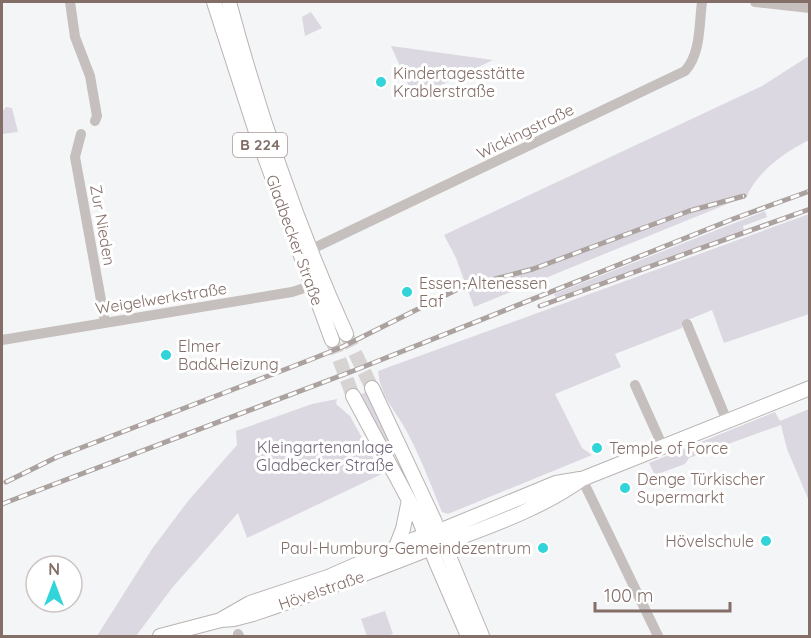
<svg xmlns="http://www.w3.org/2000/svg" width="811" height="638" font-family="Quicksand,sans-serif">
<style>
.green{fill:#dbd8e1}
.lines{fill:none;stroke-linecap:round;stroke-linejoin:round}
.major-tunnel{stroke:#d8d3d3;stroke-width:14;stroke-dasharray:14 7;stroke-linecap:butt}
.major-casing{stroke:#bab3b2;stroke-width:16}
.minor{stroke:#c5bfbe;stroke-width:10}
.major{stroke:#fff;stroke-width:14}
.rail-casing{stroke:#aba2a0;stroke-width:5}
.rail{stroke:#fff;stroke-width:3;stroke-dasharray:9;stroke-linecap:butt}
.poi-dot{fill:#31d4d9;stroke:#fff;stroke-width:2}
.labels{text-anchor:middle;stroke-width:6;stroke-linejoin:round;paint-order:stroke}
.shield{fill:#fff;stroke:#a89a95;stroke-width:1.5}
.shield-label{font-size:15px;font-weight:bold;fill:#836e68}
.poi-label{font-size:16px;fill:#836e68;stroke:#fff;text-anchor:start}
.street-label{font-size:16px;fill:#836e68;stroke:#fff}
.park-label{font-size:16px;fill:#73667b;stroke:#fff}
</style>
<rect width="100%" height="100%" fill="#f4f5f7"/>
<!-- green -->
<path class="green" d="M311,12L322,28L305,36L302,17Z
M391,46L493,60L414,98Z
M809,56V140C785,152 758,171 747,196L474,307L456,258L444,235L762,86Z
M6,107L12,108L18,132L2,134V112Z
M765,211L767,217L743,226L744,230L556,298L554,294Z
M809,214V314L724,343L712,310L683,322L682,328L615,354L614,352L621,367L555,394L582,448L592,455L448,514L442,512C431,485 420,456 406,430C394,408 381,398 378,371Z
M368,391L398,458L376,427L359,395Z
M337,399L336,404L350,416L382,474L247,538L238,513L172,588L136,636H97L152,549L188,501L237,445L236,431L312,404Z
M809,409V501L787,449L781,425L689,458L685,464L655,475L649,463L775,412L780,421Z
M385,611L393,634L386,636H367L361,619Z"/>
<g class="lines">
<!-- major-tunnel -->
<path class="major-tunnel" d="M346,334L372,388
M332,340L353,396"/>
<defs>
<path id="major" d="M214,2L259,141L332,340
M229,2C259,114 298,228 346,334
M372,388L434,520L482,636
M353,396L419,519L436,562L468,636
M396,547L403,529L409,500
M222,619L250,603L328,577L415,539L449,527L556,483L580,479
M160,636L221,620L234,619L253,614C310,595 365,574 421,552C475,531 535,513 582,479L810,388"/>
</defs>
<!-- major casing -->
<use href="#major" class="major-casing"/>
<!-- minor -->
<path class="minor" d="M70,2L75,37L90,76L97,116L95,121
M755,2L810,8
M81,134L75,157L105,322
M312,249L685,71C701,54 699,24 702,2
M687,324L727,421
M2,340L292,292L317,284
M635,385L663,447
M582,479L658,636
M238,634L239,636"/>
<!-- major -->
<use href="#major" class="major"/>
<defs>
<path id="rail" d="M540,306L810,209
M6,482L57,457L307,361L342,347L460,288L533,269L689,211L744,196
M2,504L353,371L733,219L810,191"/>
</defs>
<!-- rail casing -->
<use href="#rail" class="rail-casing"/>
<!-- rail -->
<use href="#rail" class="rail"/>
</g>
<!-- markers -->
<g class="poi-dot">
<circle cx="381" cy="82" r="6"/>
<circle cx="407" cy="292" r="6"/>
<circle cx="166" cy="355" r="6"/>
<circle cx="597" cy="448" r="6"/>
<circle cx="625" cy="488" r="6"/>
<circle cx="766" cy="541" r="6"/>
<circle cx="543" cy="548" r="6"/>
</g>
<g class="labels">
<!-- shield labels -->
<rect class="shield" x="233" y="133" width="54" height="24" rx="4.5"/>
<g class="shield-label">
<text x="260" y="150">B 224</text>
</g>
<!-- poi labels -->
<g class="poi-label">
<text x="393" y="79">Kindertagesstätte<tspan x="393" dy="18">Krablerstraße</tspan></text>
<text x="419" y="289">Essen-Altenessen<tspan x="419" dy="18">Eaf</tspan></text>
<text x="178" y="352">Elmer<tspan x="178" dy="18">Bad&amp;Heizung</tspan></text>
<text x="609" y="454">Temple of Force</text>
<text x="637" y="485">Denge Türkischer<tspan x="637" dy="18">Supermarkt</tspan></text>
<text x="754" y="547" text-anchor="end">Hövelschule</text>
<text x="531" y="554" text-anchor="end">Paul-Humburg-Gemeindezentrum</text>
</g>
<!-- street labels -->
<g class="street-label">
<text transform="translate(525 131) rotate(-26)" y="6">Wickingstraße</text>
<text transform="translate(103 225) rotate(80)" y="6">Zur Nieden</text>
<text transform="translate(295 240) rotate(70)" y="6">Gladbecker Straße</text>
<text transform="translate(161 298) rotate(-9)" y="6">Weigelwerkstraße</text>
<text transform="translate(321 590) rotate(-19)" y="6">Hövelstraße</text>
</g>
<!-- park labels -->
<g class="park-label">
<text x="325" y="453">Kleingartenanlage<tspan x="325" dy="18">Gladbecker Straße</tspan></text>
</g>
</g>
<!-- border -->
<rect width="811" height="638" fill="none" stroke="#836e68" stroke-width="6"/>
<!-- north arrow -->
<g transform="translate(54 584)"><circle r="28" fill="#ffffff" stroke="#cdc5c3" stroke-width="1.5"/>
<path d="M0-4.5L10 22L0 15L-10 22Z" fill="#31d4d9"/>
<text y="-9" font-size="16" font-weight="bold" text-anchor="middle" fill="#836e68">N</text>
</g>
<!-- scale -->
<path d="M595 602v9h135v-9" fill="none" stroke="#836e68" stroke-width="3"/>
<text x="604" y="602" font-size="18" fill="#836e68" stroke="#ffffff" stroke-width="4.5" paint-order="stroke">100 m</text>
</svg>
